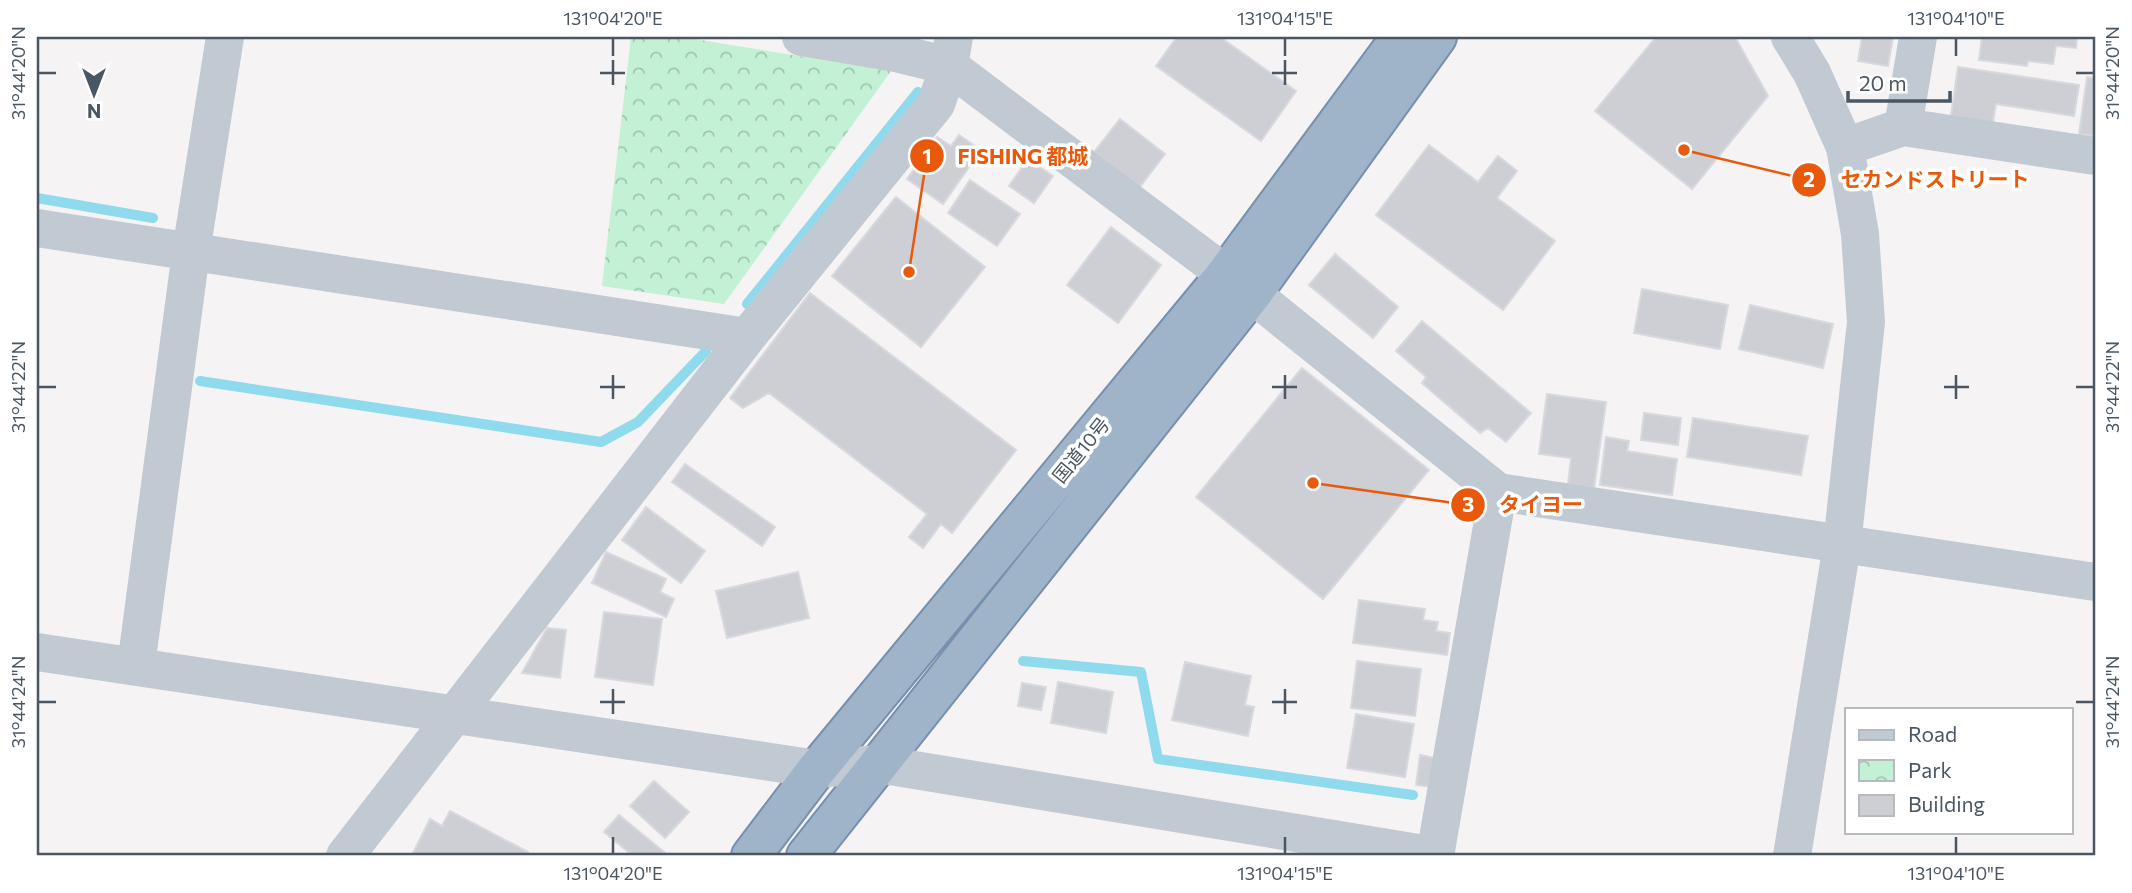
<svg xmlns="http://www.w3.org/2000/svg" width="2132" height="893" font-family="Commissioner,'Noto Sans JP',sans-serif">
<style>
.park{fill:url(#park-crowns)}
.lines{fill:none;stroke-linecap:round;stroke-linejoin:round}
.stream{stroke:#90daee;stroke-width:10}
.building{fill:#cdcfd5;stroke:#d7d9de;stroke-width:2}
.trunk-casing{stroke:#7690ad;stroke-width:42}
.minor{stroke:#c1cad2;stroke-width:38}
.tertiary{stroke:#c1cad2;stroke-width:38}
.trunk{stroke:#9fb4c9;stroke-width:38}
.ticks{fill:none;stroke:#4a5661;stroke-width:2.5}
.labels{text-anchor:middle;stroke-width:7;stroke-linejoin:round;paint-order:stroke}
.street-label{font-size:19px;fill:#4a5661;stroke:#fff}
.leader{fill:none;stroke:#e8590c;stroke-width:2.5}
.callout-dot{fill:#e8590c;stroke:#fff;stroke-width:2.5}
.mark-label{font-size:21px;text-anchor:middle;font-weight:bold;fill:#fff}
.callout-label{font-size:21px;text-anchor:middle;font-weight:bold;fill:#e8590c;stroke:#fff;stroke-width:7;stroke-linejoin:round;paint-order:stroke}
.neatline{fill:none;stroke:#4a5661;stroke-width:2.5}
.ticks-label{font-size:18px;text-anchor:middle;fill:#4a5661}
</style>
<defs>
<pattern id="park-crowns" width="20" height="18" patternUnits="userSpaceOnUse" patternTransform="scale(1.75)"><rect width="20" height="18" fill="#c3f1d5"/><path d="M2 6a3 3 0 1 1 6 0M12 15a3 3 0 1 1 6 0" fill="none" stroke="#a0c6b0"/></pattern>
</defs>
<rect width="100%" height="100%" fill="#f5f3f3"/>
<!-- park -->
<path class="park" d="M631,37H682L891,71L724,304L602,286Z"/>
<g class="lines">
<!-- stream -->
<path class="stream" d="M37,198L153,218
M747,304L918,92
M200,381L601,442L638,422L706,351
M1023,661L1141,672L1158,759L1413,795"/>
</g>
<!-- building -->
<path class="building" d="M1177,37H1220L1296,91L1261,141L1156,66Z
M1656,37H1735L1768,96L1692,189L1595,111Z
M1862,37H1893L1888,66L1858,61Z
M1982,37H2077L2076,48L2056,46L2053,64L2028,61L2027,66L1979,60Z
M1958,67L2079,85L2074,116L1996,104L1992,128L1950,122Z
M2087,77L2095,78V136L2079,134Z
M1120,119L1165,154L1139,188L1094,152Z
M959,135L981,150L943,204L907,179L937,137L951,146Z
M1429,145L1478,182L1498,156L1517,171L1497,198L1555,241L1503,310L1376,215Z
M1028,159L1053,176L1034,203L1009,186Z
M970,180L1020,214L997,246L948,213Z
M896,197L985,267L921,347L832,276Z
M1111,227L1161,265L1118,323L1067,285Z
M1335,254L1398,307L1373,338L1309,285Z
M1642,289L1728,305L1720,349L1634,333Z
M810,293L1016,450L952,533L941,524L923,548L909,537L927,514L769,393L743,408L730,398Z
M1750,305L1833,324L1823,368L1739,349Z
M1422,321L1531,413L1506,442L1488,428L1480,433L1422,383L1426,377L1396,351Z
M1302,368L1429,470L1323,599L1196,497Z
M1547,394L1606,402L1594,488L1568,484L1571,458L1539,454Z
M1644,413L1681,418L1678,445L1641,440Z
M1693,418L1808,436L1801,475L1687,457Z
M1606,437L1629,441L1627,451L1677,459L1672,495L1600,485Z
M685,464L775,527L762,546L672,482Z
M646,507L705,551L681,583L622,540Z
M606,552L666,579L660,592L674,599L666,617L592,583Z
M798,572L809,618L727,638L716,591Z
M1359,600L1425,609L1423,620L1438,622L1436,631L1450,633L1447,655L1353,643Z
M604,612L662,619L653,685L595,677Z
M547,628L566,630L560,678L522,673Z
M1357,661L1421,669L1415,716L1351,708Z
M1185,662L1251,676L1245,705L1254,707L1248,736L1172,720Z
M1058,682L1113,692L1106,733L1051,723Z
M1022,683L1046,687L1041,710L1018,706Z
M1356,714L1414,724L1405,777L1347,768Z
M1420,755L1435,758L1431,787L1416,785Z
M654,781L689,812L665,838L630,806Z
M450,811L528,852L526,856H420L413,853L430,819L442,826Z
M619,815L669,856H633L604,832Z"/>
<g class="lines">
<defs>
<path id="trunk" d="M751,856L817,769L1226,274L1401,37
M806,856L1252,294L1437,37"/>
</defs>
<!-- trunk casing -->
<use href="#trunk" class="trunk-casing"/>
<!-- minor -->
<path class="minor" d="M801,37L896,53L949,66L1252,294L1498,492L2095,582
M1903,127L1918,37
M1845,147L1903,127L2095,156
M37,228L747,337
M136,666L191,252L225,37
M345,856L747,337L936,104L949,66L954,37
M1435,856L1498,492"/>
<!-- tertiary -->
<path class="tertiary" d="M1790,37L1812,73L1845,147L1860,234L1866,322L1842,545L1792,856
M37,652L817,769L878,764L1436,856"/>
<!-- trunk -->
<use href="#trunk" class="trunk"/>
</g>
<!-- ticks -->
<path class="ticks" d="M613,38V56M1285,38V56M1956,38V56M613,60V85M1285,60V85M38,73H56M600,73H625M1272,73H1297M2076,73H2094M613,375V399M1285,375V399M1956,375V399M38,387H56M600,387H625M1272,387H1297M1944,387H1969M2076,387H2094M613,689V714M1285,689V714M38,702H56M600,702H625M1272,702H1297M2076,702H2094M613,837V854M1285,837V854M1956,837V854"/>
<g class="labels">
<!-- street labels -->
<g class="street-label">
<text transform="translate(1081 450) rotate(-51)" y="7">国道10号</text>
</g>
</g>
<!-- callouts -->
<path class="leader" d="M909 272L927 156M1684 150L1809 180M1313 483L1468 505"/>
<g class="callout-dot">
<circle cx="909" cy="272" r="7"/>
<circle cx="1684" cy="150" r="7"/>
<circle cx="1313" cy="483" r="7"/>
<circle cx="927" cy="156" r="18"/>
<circle cx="1809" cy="180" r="18"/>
<circle cx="1468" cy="505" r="18"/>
</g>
<g class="mark-label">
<text x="927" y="164">1</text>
<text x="1809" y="187">2</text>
<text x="1468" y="512">3</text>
</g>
<g class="callout-label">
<text x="1023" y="164">FISHING 都城</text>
<text x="1935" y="187">セカンドストリート</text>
<text x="1541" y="512">タイヨー</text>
</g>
<!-- border -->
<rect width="2132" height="893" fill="none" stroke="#ffffff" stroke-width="77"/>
<!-- legend -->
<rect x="1845" y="708" width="228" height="126" fill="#ffffff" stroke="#b7bbc0" stroke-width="2"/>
<rect x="1859" y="730" width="35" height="10" fill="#c1cad2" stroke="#b7bbc0" stroke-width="2"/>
<text x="1908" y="742" font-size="21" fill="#4a5661">Road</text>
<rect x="1859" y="760" width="35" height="21" fill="url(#park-crowns)" stroke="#b7bbc0" stroke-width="2"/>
<text x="1908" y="778" font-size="21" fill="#4a5661">Park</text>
<rect x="1859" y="795" width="35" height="21" fill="#cdcfd5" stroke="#b7bbc0" stroke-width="2"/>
<text x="1908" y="812" font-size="21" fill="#4a5661">Building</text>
<!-- north arrow -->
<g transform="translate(94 94) rotate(180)" stroke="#ffffff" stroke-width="5" paint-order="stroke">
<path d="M0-5L12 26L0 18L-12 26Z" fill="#4a5661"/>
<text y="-10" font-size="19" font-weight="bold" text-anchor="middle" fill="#4a5661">N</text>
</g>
<!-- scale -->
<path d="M1848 91v10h102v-10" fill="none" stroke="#4a5661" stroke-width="3.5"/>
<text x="1859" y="91" font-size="21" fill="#4a5661" stroke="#ffffff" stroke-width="5" paint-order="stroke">20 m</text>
<rect x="38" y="38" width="2056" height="816" class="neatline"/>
<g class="ticks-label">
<text x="613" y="25">131°04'20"E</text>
<text x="1285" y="25">131°04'15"E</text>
<text x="1956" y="25">131°04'10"E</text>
<text transform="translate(2113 73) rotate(-90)" y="6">31°44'20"N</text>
<text transform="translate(19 73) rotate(-90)" y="6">31°44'20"N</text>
<text transform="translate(2113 387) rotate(-90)" y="6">31°44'22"N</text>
<text transform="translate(19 387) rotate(-90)" y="6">31°44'22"N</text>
<text transform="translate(2113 702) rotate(-90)" y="6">31°44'24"N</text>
<text transform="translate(19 702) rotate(-90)" y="6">31°44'24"N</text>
<text x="613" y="880">131°04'20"E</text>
<text x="1285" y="880">131°04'15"E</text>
<text x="1956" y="880">131°04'10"E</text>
</g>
</svg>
